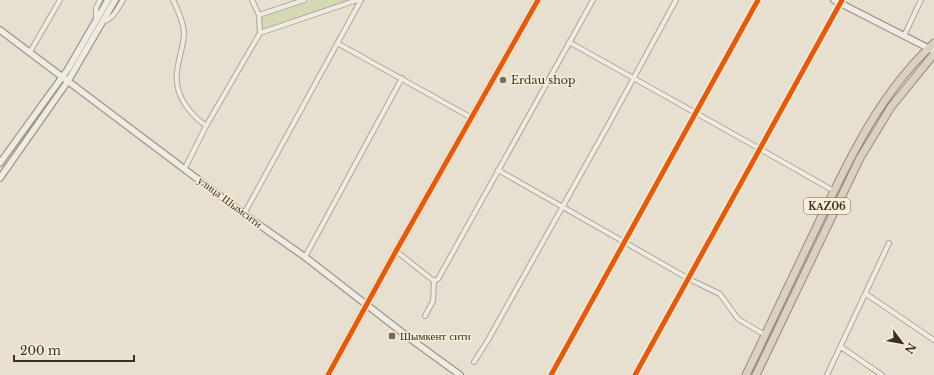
<svg xmlns="http://www.w3.org/2000/svg" width="934" height="375" font-family="'Libre Baskerville',serif">
<style>
.park{fill:#d6d7b3}
.lines{fill:none;stroke-linecap:round;stroke-linejoin:round}
.street-casing{stroke:#ada599;stroke-width:6}
.secondary-casing{stroke:#9c958a;stroke-width:8}
.highway-casing{stroke:#928b80;stroke-width:9}
.street{stroke:#efebe3;stroke-width:4}
.secondary{stroke:#efebe3;stroke-width:5.5}
.highway{stroke:#dad1c2;stroke-width:7}
.cycleway-casing{stroke:#f7eed8;stroke-width:8}
.cycleway{stroke:#e8590c;stroke-width:5}
.poi-dot{fill:#786c5e;stroke:#f7eed8;stroke-width:1.5}
.labels{text-anchor:middle;stroke-width:3;stroke-linejoin:round;paint-order:stroke}
.shield{fill:#f7eed8;stroke:#756857;stroke-width:1}
.shield-label{font-size:10px;font-weight:bold;fill:#3d2e20}
.poi-label{font-size:11px;fill:#3d2e20;stroke:#f7eed8;text-anchor:start}
.street-label{font-size:11px;fill:#3d2e20;stroke:#f7eed8}
</style>
<rect width="100%" height="100%" fill="#e7e0d1"/>
<!-- park -->
<path class="park" d="M310,0H348L266,29H262V17Z"/>
<g class="lines">
<defs>
<path id="street" d="M173,0C178,10 183,21 184,32C184,46 178,59 177,72C174,96 189,113 206,126
M259,15L304,0
M96,18V8L100,0
M102,22C114,19 117,9 123,0
M260,33L357,0
M904,36L921,0
M569,42L760,149L834,191
M337,43L472,118
M30,52L60,0
M185,168L206,126L260,33L259,15L252,0
M498,170L689,279L720,294L738,319L765,335
M244,214L361,0
M396,251L434,281L438,279L593,0
M305,257L402,78
M866,294L934,340
M425,316L433,301L434,281
M841,347L882,375
M474,362L488,340L606,129L676,0
M551,375L758,0
M635,375L842,0
M827,375L889,243"/>
<path id="secondary" d="M834,0L934,51
M0,30L244,214L305,257L412,340L460,375
M0,163L68,69L108,0
M0,178L68,81L115,0
M328,375L396,251L538,0"/>
<path id="highway" d="M746,375C770,325 794,274 818,224C849,159 880,93 934,43
M756,375L860,158L891,107L934,54"/>
</defs>
<!-- street casing -->
<use href="#street" class="street-casing"/>
<!-- secondary casing -->
<use href="#secondary" class="secondary-casing"/>
<!-- highway casing -->
<use href="#highway" class="highway-casing"/>
<!-- street -->
<use href="#street" class="street"/>
<!-- secondary -->
<use href="#secondary" class="secondary"/>
<!-- highway -->
<use href="#highway" class="highway"/>
<defs>
<path id="cycleway" d="M328,375L396,251L538,0
M551,375L758,0
M635,375L842,0"/>
</defs>
<!-- cycleway casing -->
<use href="#cycleway" class="cycleway-casing"/>
<!-- cycleway -->
<use href="#cycleway" class="cycleway"/>
</g>
<!-- markers -->
<g class="poi-dot">
<circle cx="503" cy="80" r="4"/>
<rect x="388" y="332" width="8" height="8" rx="2"/>
</g>
<g class="labels">
<!-- shield labels -->
<rect class="shield" x="804" y="198" width="46" height="16" rx="3"/>
<g class="shield-label">
<text x="827" y="210">KАZ06</text>
</g>
<!-- poi labels -->
<g class="poi-label">
<text x="511" y="84">Erdau shop</text>
<text x="400" y="340">Шымкент сити</text>
</g>
<!-- street labels -->
<g class="street-label">
<text transform="translate(230 202) rotate(37)" y="4">улица Шымсити</text>
</g>
</g>
<!-- north arrow -->
<g transform="translate(902 343) rotate(122)" stroke="#f7eed8" stroke-width="3" paint-order="stroke">
<path d="M0-3L7 15L0 10L-7 15Z" fill="#3d2e20"/>
<text y="-6" font-size="11" font-weight="bold" text-anchor="middle" fill="#3d2e20">N</text>
</g>
<!-- scale -->
<path d="M14 355v6h120v-6" fill="none" stroke="#3d2e20" stroke-width="2"/>
<text x="20" y="355" font-size="12" fill="#3d2e20" stroke="#f7eed8" stroke-width="3" paint-order="stroke">200 m</text>
</svg>
